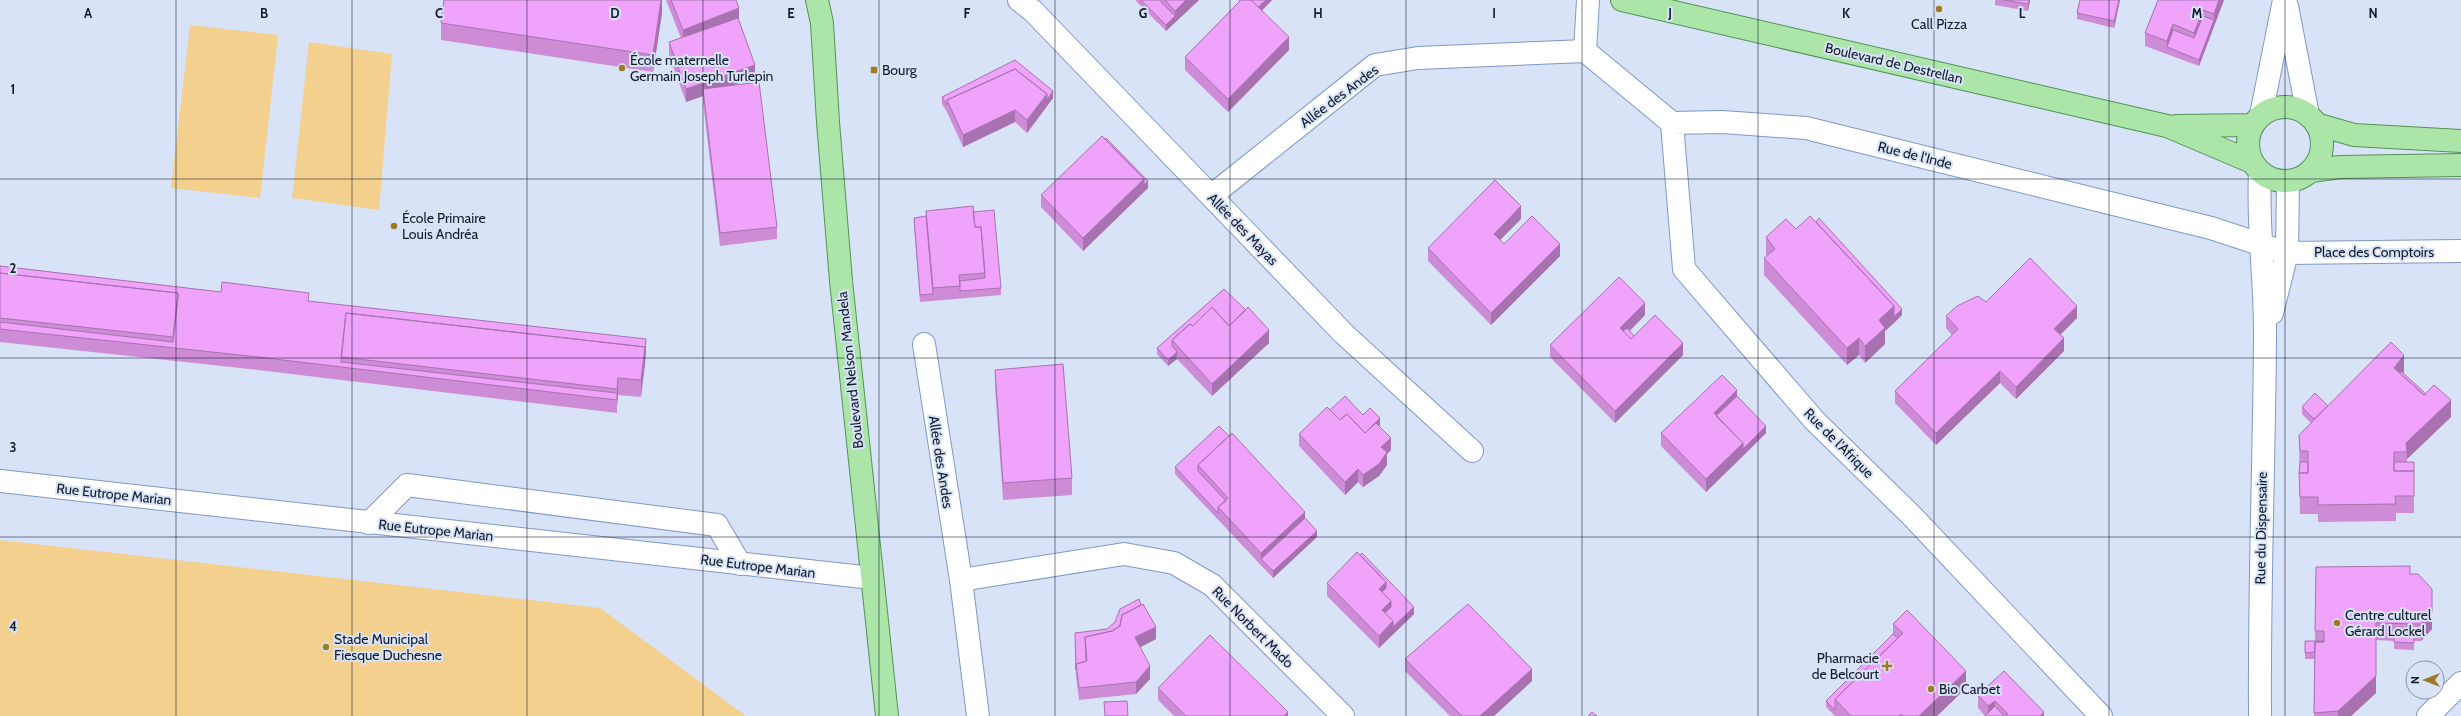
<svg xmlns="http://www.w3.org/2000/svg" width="2461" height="716" font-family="Cabin,sans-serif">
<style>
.green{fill:#f3d08e}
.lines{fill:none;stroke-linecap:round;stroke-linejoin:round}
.lane-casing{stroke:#7f98c6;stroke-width:24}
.street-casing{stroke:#7f98c6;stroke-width:24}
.secondary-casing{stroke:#7f98c6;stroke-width:24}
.primary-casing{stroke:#529357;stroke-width:24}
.lane{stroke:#fff;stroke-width:22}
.street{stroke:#fff;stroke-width:22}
.secondary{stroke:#fff;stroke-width:22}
.primary{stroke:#ace5a8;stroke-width:22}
.wall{fill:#ce8cd7}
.shaded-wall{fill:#a772af}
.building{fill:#efa3fa;stroke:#a772af}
.grid{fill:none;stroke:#121c2d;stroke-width:1;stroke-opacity:0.55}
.poi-dot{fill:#a07926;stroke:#d8e3f7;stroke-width:1.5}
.labels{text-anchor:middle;stroke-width:4;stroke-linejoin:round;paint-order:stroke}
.poi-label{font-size:14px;fill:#121c2d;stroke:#d8e3f7;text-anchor:start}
.street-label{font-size:14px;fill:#121c2d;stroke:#d8e3f7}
.grid-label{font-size:13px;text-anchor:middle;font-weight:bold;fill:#121c2d;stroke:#d8e3f7;stroke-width:4;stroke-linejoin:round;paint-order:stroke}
</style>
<rect width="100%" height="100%" fill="#d8e3f7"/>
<!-- green -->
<path class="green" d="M190,25L278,35L260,198L171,188Z
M309,42L392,54L379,210L292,198Z
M0,540L600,608L746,716H0Z"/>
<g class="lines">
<defs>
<path id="lane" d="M369,523L407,485L717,525L740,564"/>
<path id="street" d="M1019,0L1033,11L1344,334L1472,451
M1585,51L1672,123L1722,122L1806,128L2211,228L2287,253L2461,251
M1585,51L1588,0
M1672,123L1684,269L1814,420L1911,515L2101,716
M1211,196L1375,65L1418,58L1585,51
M2272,313L2287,253L2288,181
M924,344L961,580L978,716
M961,580L1124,554L1174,563L1212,585L1343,716
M2260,716C2259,591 2264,466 2265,341C2266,284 2257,228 2260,172
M2428,716L2461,683"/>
<path id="secondary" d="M2287,6L2308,115
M2261,115L2284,0
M0,481L872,578"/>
<path id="primary" d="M817,0L822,23L828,122L841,281L887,716
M1622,0L2167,126L2252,162
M2248 144a37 37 0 1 1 74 0a37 37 0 1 1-74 0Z
M2316,124L2354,135L2461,141
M2176,126L2253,125
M2311,171L2340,167L2461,165"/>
</defs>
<!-- lane casing -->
<use href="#lane" class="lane-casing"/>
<!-- street casing -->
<use href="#street" class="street-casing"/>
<!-- secondary casing -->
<use href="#secondary" class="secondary-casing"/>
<!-- primary casing -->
<use href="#primary" class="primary-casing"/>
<!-- lane -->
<use href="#lane" class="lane"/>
<!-- street -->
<use href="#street" class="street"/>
<!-- secondary -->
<use href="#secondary" class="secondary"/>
<!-- primary -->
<use href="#primary" class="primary"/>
</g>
<!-- wall -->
<path class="wall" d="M662,0V13L653,72L441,40V23Z
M666,0H736L739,20L755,77L734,85L777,227V239L720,246L703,101V96L686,102L669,55V42L681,38Z
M1135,0H1199L1166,31Z
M1238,0H1272L1262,11L1289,50L1228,112L1185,70V57L1239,2Z
M1995,0H2030L2028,11L1995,5Z
M2080,0H2120L2114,28L2077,19V13Z
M2224,0L2199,66L2145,46V33Z
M942,97L1053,98L1027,133L1015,122L963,147L947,112L942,104Z
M1148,188L1083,251L1041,207V195Z
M926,211L973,212L1001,288V295L920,302L914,224V218L926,217Z
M1521,219L1500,240L1504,244L1560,256L1491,325L1428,261V248Z
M1796,229L1902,315L1885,331V344L1865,363L1859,355L1847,365L1764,275V258L1767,256L1766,254V237Z
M0,266L221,292L309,301L646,352L641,397L618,395L617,406V413L258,370L0,342Z
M1224,289L1269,343L1212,396L1177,359L1168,366L1157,354V348Z
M1986,302L2077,318L2060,335L2064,351L2016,399L2000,383L1936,445L1895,403V391L1952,335L1946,328V316Z
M1645,315L1630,331L1634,336L1683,355L1615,423L1550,357V345Z
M995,370L1072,478V495L1003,500L995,386Z
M2404,372L2403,373L2451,417L2407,459V462L2414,471V513H2396V521L2318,522V514H2300L2299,435L2311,423L2302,414V407L2328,406Z
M1737,396L1766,433L1706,492L1661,446V433Z
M1330,410L1363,415L1380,425L1379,426L1391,450L1387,454V465L1379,476L1363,487L1358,482L1345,495L1299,446V434Z
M1219,426L1305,518L1317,537L1273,578L1175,474V467Z
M2316,567L2410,574L2432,629L2421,641H2414V650L2394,649V641L2376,640V693L2351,716H2314L2315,659H2305V641H2315Z
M1327,583L1414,614L1379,648L1327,596Z
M1893,624L1966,688L1937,716H1835L1826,707V701L1893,634Z
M1156,639L1140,647L1150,679L1136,694L1079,700L1076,676L1075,640Z
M1405,659L1532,681L1494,716H1450L1405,671Z
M1158,688L1288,716H1174L1158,700Z
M1978,695L2044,716H1985L1978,708Z"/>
<!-- shaded-wall -->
<path class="shaded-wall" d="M661,0H662V13L653,72V55Z
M1186,0H1199L1166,31V25L1175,16V11Z
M1266,0H1272L1255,17V11Z
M2029,0H2030L2028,11V4Z
M2119,0H2120L2114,28V21Z
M2219,0H2224L2199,66V60L2214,20V14Z
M739,8V20L683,42V30Z
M2203,10V22L2194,45V33Z
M2173,24V37L2167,47V41Z
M1289,37V50L1228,112V99Z
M755,65V77L703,96V89V96L686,102V89Z
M1053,91V98L1027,133V120L1047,94Z
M1015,110V122L963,147V135Z
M1144,179L1148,181V188L1083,251V238Z
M1521,206V219L1494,246V234Z
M1560,244V256L1491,325V313Z
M1645,303V315L1623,337L1620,328Z
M1894,306V323L1885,331V344L1865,363V346L1879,320Z
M2077,306V318L2054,341V329Z
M1902,309V315L1894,323V317Z
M1269,330V343L1212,396V384Z
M1859,338V355L1847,365V348Z
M2064,338V351L2016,399V387Z
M646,339V352L645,364V351Z
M1683,343V355L1615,423V411Z
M645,347V364L641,397V380Z
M1177,352V359L1168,366V360Z
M2404,355V372L2397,381L2394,368Z
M2000,371V383L1936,445V433Z
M618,378V395L617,406V389Z
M1737,390V403L1717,422L1714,413Z
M2451,400V417L2407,459V452L2406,443Z
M1380,418V425L1373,432V425Z
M1766,426V433L1743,456V449Z
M1391,438V450L1387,454V465L1379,476L1363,487V475L1381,447Z
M1743,443V456L1706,492V479Z
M1358,469V482L1345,495V482Z
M1305,512V525L1261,559V566V553Z
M1317,531V537L1273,578V571Z
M1386,582V594L1382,598L1379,589Z
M1391,601V614L1385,619L1382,610Z
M1414,607V614L1379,648V636L1393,621Z
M2432,612V629L2421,641V624Z
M1156,627V639L1135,650V637Z
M1150,666V679L1136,694V682Z
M1532,669V681L1494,716H1480Z
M1966,671V688L1937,716H1919Z
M2376,676V693L2351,716H2338V711Z
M1995,701V713L1988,716V706Z
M1288,712V716H1284Z
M2044,712V716H2040Z"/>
<!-- building -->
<path class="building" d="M444,0H661L653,55L441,23Z
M671,0H736L739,8L683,30Z
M1141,0H1159L1175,16L1166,25Z
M1165,0H1186L1175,11Z
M1241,0H1251L1289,37L1228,99L1185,57Z
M1251,0H1266L1258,7Z
M2004,0H2029L2028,4Z
M2080,0H2119L2114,21L2077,13Z
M2158,0H2219L2214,14L2203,10L2194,33L2173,24L2167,41L2145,33Z
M2203,16L2214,20L2199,60L2167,47L2173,30L2194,38Z
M738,18L755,65L686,89L669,42Z
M1015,60L1053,91L1047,100V94L1015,69L947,100V105L942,97Z
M1015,69L1047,94L1027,120L1015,110L963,135L947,100Z
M759,82L777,227L720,233L703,89Z
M1102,136L1144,179L1083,238L1041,195Z
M1106,138L1148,181L1144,185V179L1105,139Z
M1495,180L1521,206L1494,234L1504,244L1532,216L1560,244L1491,313L1428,248Z
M973,206L975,227H981L985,273L959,275L960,286L933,288L926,211Z
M994,210L1001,288L960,291V281L985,278L981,227H975L973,212Z
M926,216L933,294L920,295L914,218Z
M1810,216L1894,306L1879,320L1885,328L1865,346L1859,338L1847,348L1764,258L1775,249L1766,237L1786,219L1796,229Z
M1819,218L1902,309L1894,317V306L1816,222Z
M2030,258L2077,306L2054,329L2064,338L2016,387L2000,371L1936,433L1895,391L1958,329L1946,316L1957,306L1978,296L1986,302Z
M0,266L221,292L222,282L309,293L308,301L646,339L645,351V347L346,313L341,362L617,393V400L258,357L0,329V322L173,342L178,298V293L0,273Z
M0,273L178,293L173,337L0,318Z
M1619,277L1645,303L1620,328L1631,339L1655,315L1683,343L1615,411L1550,345Z
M1224,289L1246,310L1229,326L1212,307L1193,326L1190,324L1172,340V346L1177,352L1168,360L1157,348Z
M1212,307L1229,326L1248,307L1269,330L1212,384L1172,340L1190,324L1193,326Z
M346,313L645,347L641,380L618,378L617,389L341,357Z
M1627,328L1634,336L1631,339L1623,331Z
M2391,342L2404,355L2394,368L2424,395L2434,385L2451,400L2406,443L2407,452H2394V471H2414V496H2395L2396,504L2318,505V497H2300L2299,473H2308V451H2300L2299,435Z
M1063,364L1072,478L1003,483L995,370Z
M2401,371L2426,394L2424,395L2400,373Z
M1722,375L1737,390L1714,413L1743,443L1706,479L1661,433Z
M2315,393L2328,406L2314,419L2302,407Z
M1345,396L1363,415L1370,408L1380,418L1365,433L1347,414L1340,420L1330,410Z
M1737,396L1766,426L1743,449V443L1716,416Z
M1327,407L1340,420L1347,414L1365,433L1376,423L1391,438L1381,447L1387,452L1379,464L1363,475L1358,469L1345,482L1299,434Z
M1219,426L1229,436L1198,465V471L1226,501L1218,507V513L1175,467Z
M1232,433L1305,512L1261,553L1218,507L1228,498L1198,465Z
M2300,462H2308V473H2299Z
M2394,462H2414V471H2394Z
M1305,518L1317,531L1273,571L1261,559Z
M1357,552L1386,582L1379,589L1391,601L1382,610L1393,621L1379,636L1327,583Z
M1362,553L1414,607L1393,627V621L1385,613L1391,607V601L1382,592L1386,588V582L1360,555Z
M2410,566V574H2418L2432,589V612L2421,624L2376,623V676L2338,711L2314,713L2315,642H2324V631H2315L2316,567Z
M1139,599L1141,605L1122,615L1120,626L1112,631L1085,637L1086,661L1076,664V670L1075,633L1107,629L1115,622L1120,609Z
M1143,604L1156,627L1135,637L1150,666L1136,682L1079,688L1076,664L1087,661L1085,637L1112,631L1120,626L1122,615Z
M1468,604L1532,669L1480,716H1462L1405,659Z
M1907,610L1966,671L1919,716H1904L1901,714L1899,716H1851L1835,699L1903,633L1893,624Z
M2394,633L2414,635V643L2394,642Z
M1893,634L1898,638L1835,699V710L1826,701Z
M1210,635L1288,712L1284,716H1186L1158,688Z
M2305,641H2324V642H2315V652L2305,653Z
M2004,671L2044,712L2040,716H2005L2008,714L1995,701L1988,706L1978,695Z
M1127,701L1128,716H1105L1104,702Z
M1995,706L2004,716H1985Z
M1592,712L1597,716H1588Z"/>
<!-- grid -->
<path class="grid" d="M176,0V716M352,0V716M527,0V716M703,0V716M879,0V716M1055,0V716M1230,0V716M1406,0V716M1582,0V716M1758,0V716M1934,0V716M2109,0V716M2285,0V716M0,179H2461M0,358H2461M0,537H2461"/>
<!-- markers -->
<g class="poi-dot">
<circle cx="1939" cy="9" r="4"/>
<circle cx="622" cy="68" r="4"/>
<rect x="870" y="66" width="8" height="8" rx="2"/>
<circle cx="394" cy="226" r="4"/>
<circle cx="2337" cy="623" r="4"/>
<circle cx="326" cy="647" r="4"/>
<path d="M1885 660h4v4h4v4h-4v4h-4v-4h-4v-4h4z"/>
<circle cx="1931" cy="689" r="4"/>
</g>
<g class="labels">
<!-- poi labels -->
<g class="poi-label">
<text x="1939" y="29" text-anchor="middle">Call Pizza</text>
<text x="630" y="65">École maternelle<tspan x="630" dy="16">Germain Joseph Turlepin</tspan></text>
<text x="882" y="75">Bourg</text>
<text x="402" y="223">École Primaire<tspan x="402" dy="16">Louis Andréa</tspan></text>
<text x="2345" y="620">Centre culturel<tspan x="2345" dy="16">Gérard Lockel</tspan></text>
<text x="334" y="644">Stade Municipal<tspan x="334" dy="16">Fiesque Duchesne</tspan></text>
<text x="1879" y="663" text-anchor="end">Pharmacie<tspan x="1879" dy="16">de Belcourt</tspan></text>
<text x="1939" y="694">Bio Carbet</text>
</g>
<!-- street labels -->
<g class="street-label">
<text transform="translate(1894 63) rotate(13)" y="5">Boulevard de Destrellan</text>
<text transform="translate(1339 96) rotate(-37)" y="5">Allée des Andes</text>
<text transform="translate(1915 155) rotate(14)" y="5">Rue de l'Inde</text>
<text transform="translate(1243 229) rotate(46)" y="5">Allée des Mayas</text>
<text x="2374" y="257">Place des Comptoirs</text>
<text transform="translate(850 370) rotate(-96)" y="5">Boulevard Nelson Mandela</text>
<text transform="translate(1839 443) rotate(45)" y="5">Rue de l'Afrique</text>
<text transform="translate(941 462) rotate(81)" y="5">Allée des Andes</text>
<text transform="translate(114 494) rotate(6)" y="5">Rue Eutrope Marian</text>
<text transform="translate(2261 528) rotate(-89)" y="5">Rue du Dispensaire</text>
<text transform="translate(436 530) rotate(6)" y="5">Rue Eutrope Marian</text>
<text transform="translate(758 566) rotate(7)" y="5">Rue Eutrope Marian</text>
<text transform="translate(1253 627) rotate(45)" y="5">Rue Norbert Mado</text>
</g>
</g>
<g class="grid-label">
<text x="88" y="18">A</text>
<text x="264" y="18">B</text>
<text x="439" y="18">C</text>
<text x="615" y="18">D</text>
<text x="791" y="18">E</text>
<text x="967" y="18">F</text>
<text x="1143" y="18">G</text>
<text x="1318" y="18">H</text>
<text x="1494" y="18">I</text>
<text x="1670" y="18">J</text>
<text x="1846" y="18">K</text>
<text x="2022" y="18">L</text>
<text x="2197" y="18">M</text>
<text x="2373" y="18">N</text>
<text x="13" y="94">1</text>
<text x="13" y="273">2</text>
<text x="13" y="452">3</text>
<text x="13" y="631">4</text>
</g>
<!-- north arrow -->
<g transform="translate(2425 680) rotate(270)"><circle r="19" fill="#d8e3f7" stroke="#8993a6"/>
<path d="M0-3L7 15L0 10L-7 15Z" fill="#a07926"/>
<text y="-6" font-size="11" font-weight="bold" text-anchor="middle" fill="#121c2d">N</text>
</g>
</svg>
